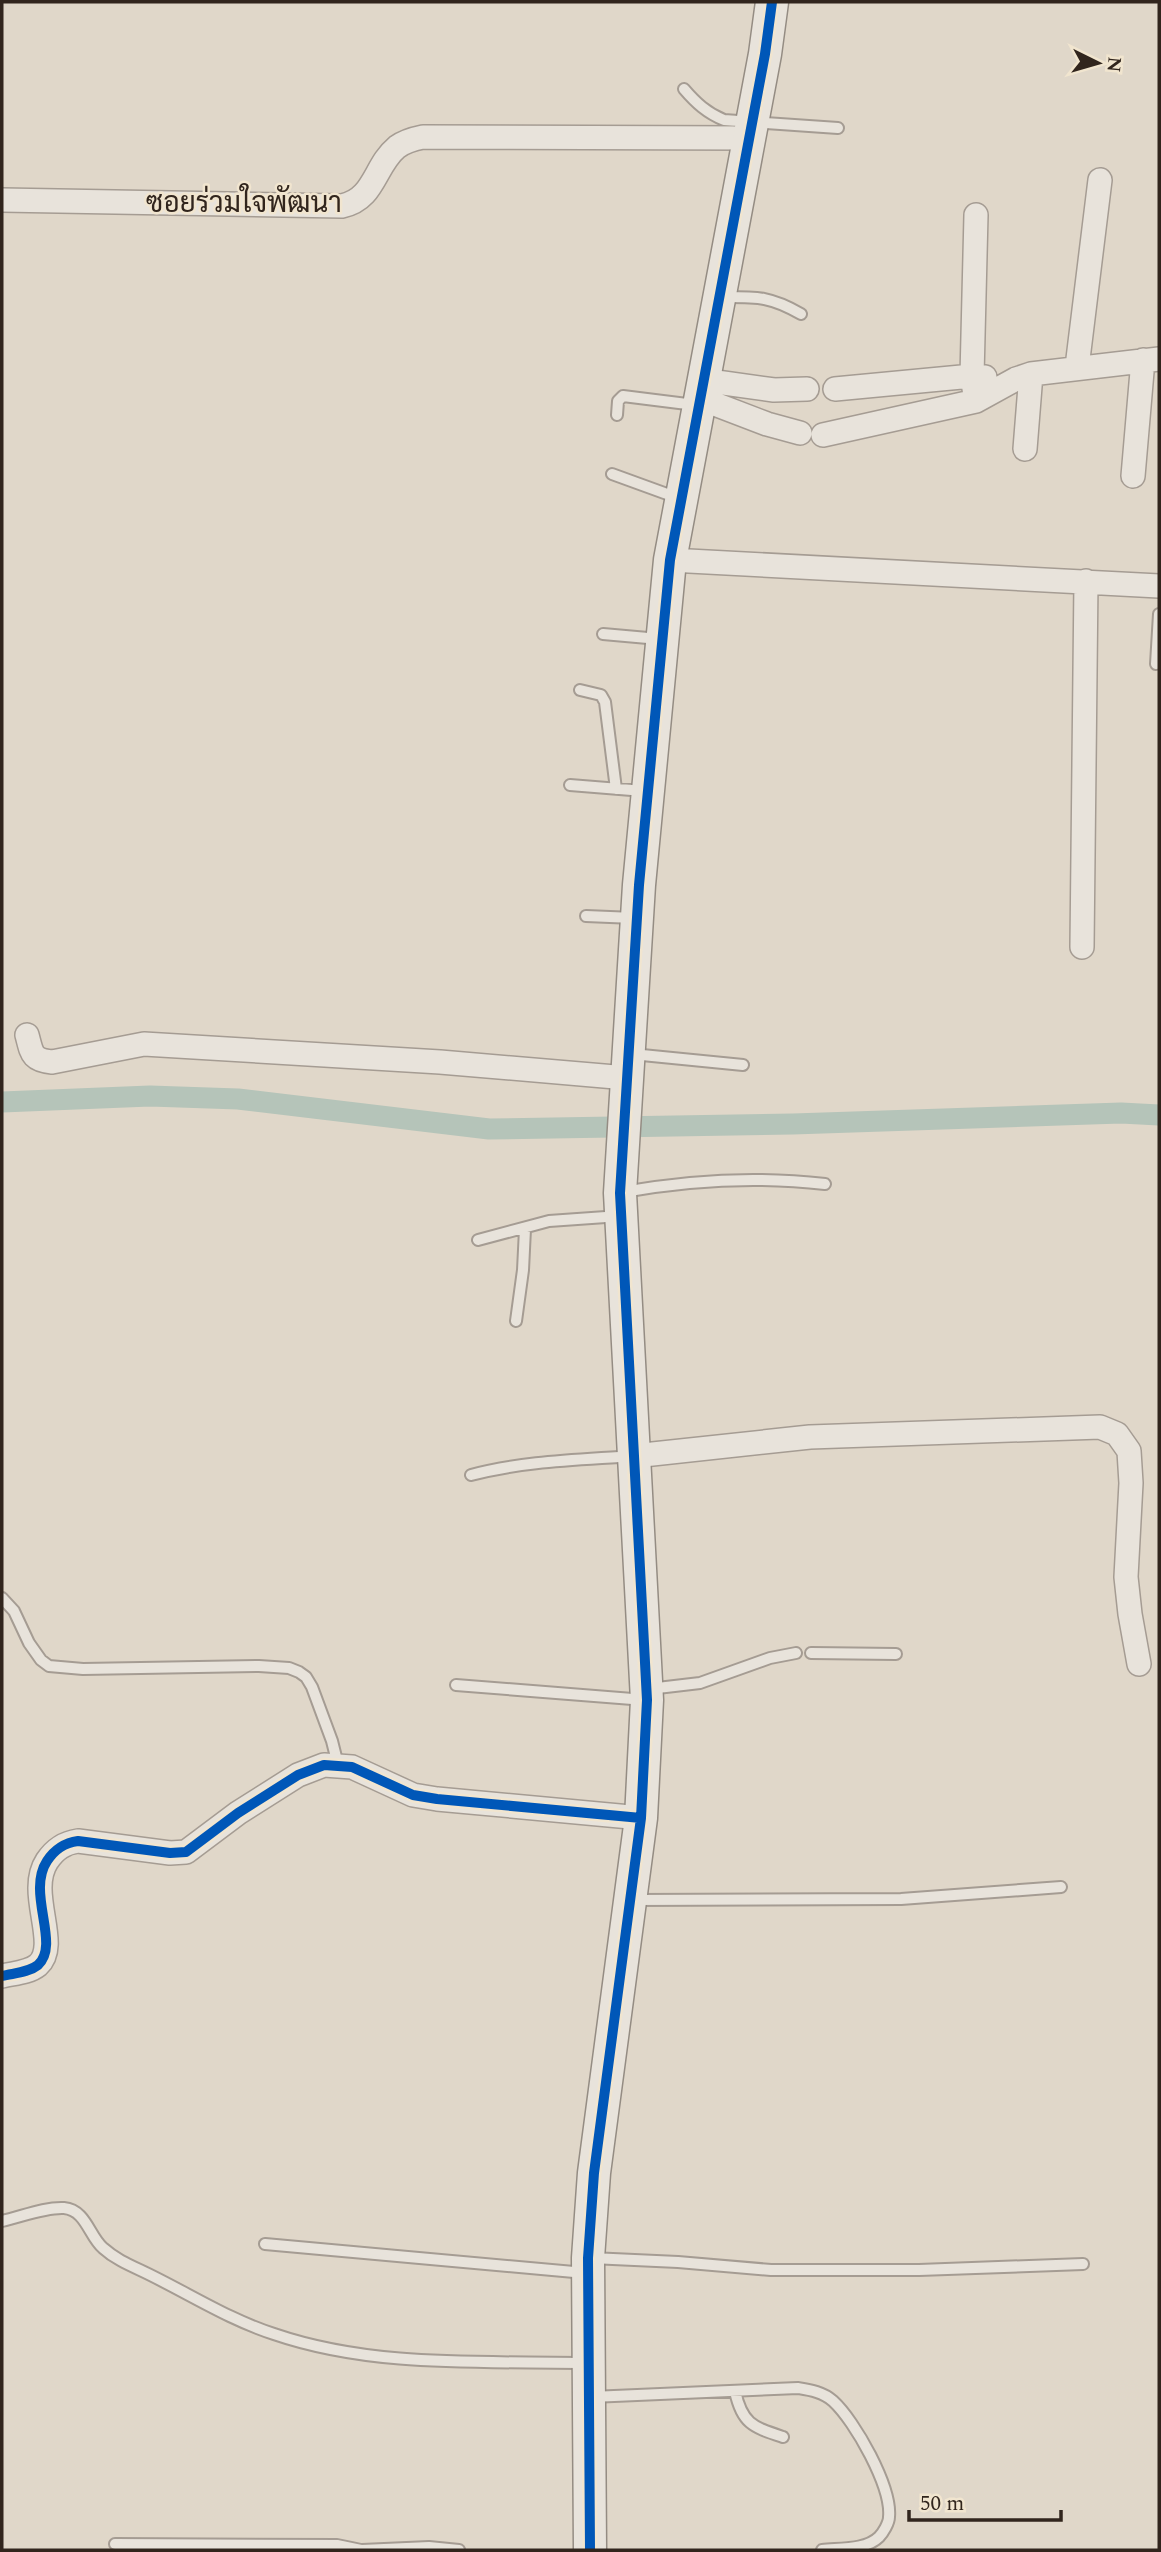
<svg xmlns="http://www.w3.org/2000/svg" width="1161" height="2552" font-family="Spectral,Sarabun,serif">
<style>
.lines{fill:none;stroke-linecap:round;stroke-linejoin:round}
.canal{stroke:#b5c4b9;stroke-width:21}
.lane-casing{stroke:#a59c93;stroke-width:14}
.street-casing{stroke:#a59c93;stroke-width:26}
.secondary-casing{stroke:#948c83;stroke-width:35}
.lane{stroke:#e8e3db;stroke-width:10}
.street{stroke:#e8e3db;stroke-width:23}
.secondary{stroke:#e8e3db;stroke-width:32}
.cycleway-casing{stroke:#f1e5cf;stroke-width:15}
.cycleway{stroke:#0057b8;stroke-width:10}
.labels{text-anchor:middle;stroke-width:5;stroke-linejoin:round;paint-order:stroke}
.street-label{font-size:28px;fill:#31251d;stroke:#f1e5cf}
</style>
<rect width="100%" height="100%" fill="#e0d7c9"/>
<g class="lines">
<!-- canal -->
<path class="canal" d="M2,1102L150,1096L238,1099L489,1129L793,1124L1121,1113L1159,1115"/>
<defs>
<path id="lane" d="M684,89C696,103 707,113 724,120L838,128
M721,297C757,297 770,296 801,314
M617,415L618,401L623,396L695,405
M612,474L678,498
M603,634L659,639
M1156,664L1159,614
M580,690L601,695L605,702L616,789
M570,785L644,791
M586,916L634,918
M632,1054L743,1065
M623,1192C690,1180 757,1176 825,1184
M478,1240L549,1221L620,1216
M516,1321L523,1270L525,1229
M471,1475C524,1461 578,1460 632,1456
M2,1598L14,1611L29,1643L41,1660L49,1666L83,1669L259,1666L289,1668L299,1672L306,1677L312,1687L332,1741L338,1765
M811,1653L896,1654
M456,1685L645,1700
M649,1689L700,1683L770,1658L796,1653
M633,1900L901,1899L1061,1887
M2,2221C21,2217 44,2207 64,2208C86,2210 89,2236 103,2248C114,2258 127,2264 140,2270C185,2291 227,2319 274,2334C373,2368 482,2361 585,2363
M265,2244L585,2273
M591,2258L678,2262L771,2270H919L1083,2264
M735,2391C742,2424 753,2427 783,2437
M591,2397L798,2388C810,2390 823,2392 833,2401C855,2421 892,2487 889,2517C889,2523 883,2533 879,2537C866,2550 840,2548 822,2550
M115,2544L337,2545L361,2550
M362,2550L429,2547L459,2550"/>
<path id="street" d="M2,200L342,206C375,199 374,166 397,147C405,141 413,139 423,137L749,138
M976,215L972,376L976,401
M1077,367L1100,180
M702,380L774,390L807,389
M835,389L972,376L985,377
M699,398L767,424L800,433
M823,435L976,401L1016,379L1031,374L1159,359
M1025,449L1031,374
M1133,476L1143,360
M670,560L1159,586
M1082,947L1086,581
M27,1035C32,1053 31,1060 52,1062L144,1044L440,1062L627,1078
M634,1456L810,1437L1100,1427L1117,1434L1129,1451L1131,1483L1126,1577L1130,1614L1139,1664
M2,1976C14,1973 28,1973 38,1965C61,1944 26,1893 47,1861C55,1849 64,1843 78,1841L170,1853L186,1852L238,1813L298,1775L324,1765L352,1767L413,1795L437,1799L641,1818"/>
<path id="secondary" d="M590,2550L588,2258L594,2173L641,1818L647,1700L620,1193L639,885L670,560L765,54L772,2"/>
</defs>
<!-- lane casing -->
<use href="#lane" class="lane-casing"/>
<!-- street casing -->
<use href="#street" class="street-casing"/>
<!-- secondary casing -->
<use href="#secondary" class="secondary-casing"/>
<!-- lane -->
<use href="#lane" class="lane"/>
<!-- street -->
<use href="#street" class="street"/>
<!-- secondary -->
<use href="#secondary" class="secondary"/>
<defs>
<path id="cycleway" d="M2,1976C14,1973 28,1973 38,1965C61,1944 26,1893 47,1861C55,1849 64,1843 78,1841L170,1853L186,1852L238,1813L298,1775L324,1765L352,1767L413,1795L437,1799L641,1818
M590,2550L588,2258L594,2173L641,1818L647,1700L620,1193L639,885L670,560L765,54L772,2"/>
</defs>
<!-- cycleway casing -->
<use href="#cycleway" class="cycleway-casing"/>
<!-- cycleway -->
<use href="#cycleway" class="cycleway"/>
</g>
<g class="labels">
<!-- street labels -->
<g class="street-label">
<text x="244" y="212">ซอยร่วมใจพัฒนา</text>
</g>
</g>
<!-- border -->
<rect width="1161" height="2552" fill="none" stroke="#31251d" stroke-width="7"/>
<!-- north arrow -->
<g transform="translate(1098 63) rotate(95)" stroke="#f1e5cf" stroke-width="5" paint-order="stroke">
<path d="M0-5L12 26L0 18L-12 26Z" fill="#31251d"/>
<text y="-10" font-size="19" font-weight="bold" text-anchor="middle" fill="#31251d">N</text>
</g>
<!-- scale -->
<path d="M909 2510v10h152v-10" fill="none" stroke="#31251d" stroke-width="3.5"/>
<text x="920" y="2510" font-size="21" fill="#31251d" stroke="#f1e5cf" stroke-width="5" paint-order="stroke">50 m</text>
</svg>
